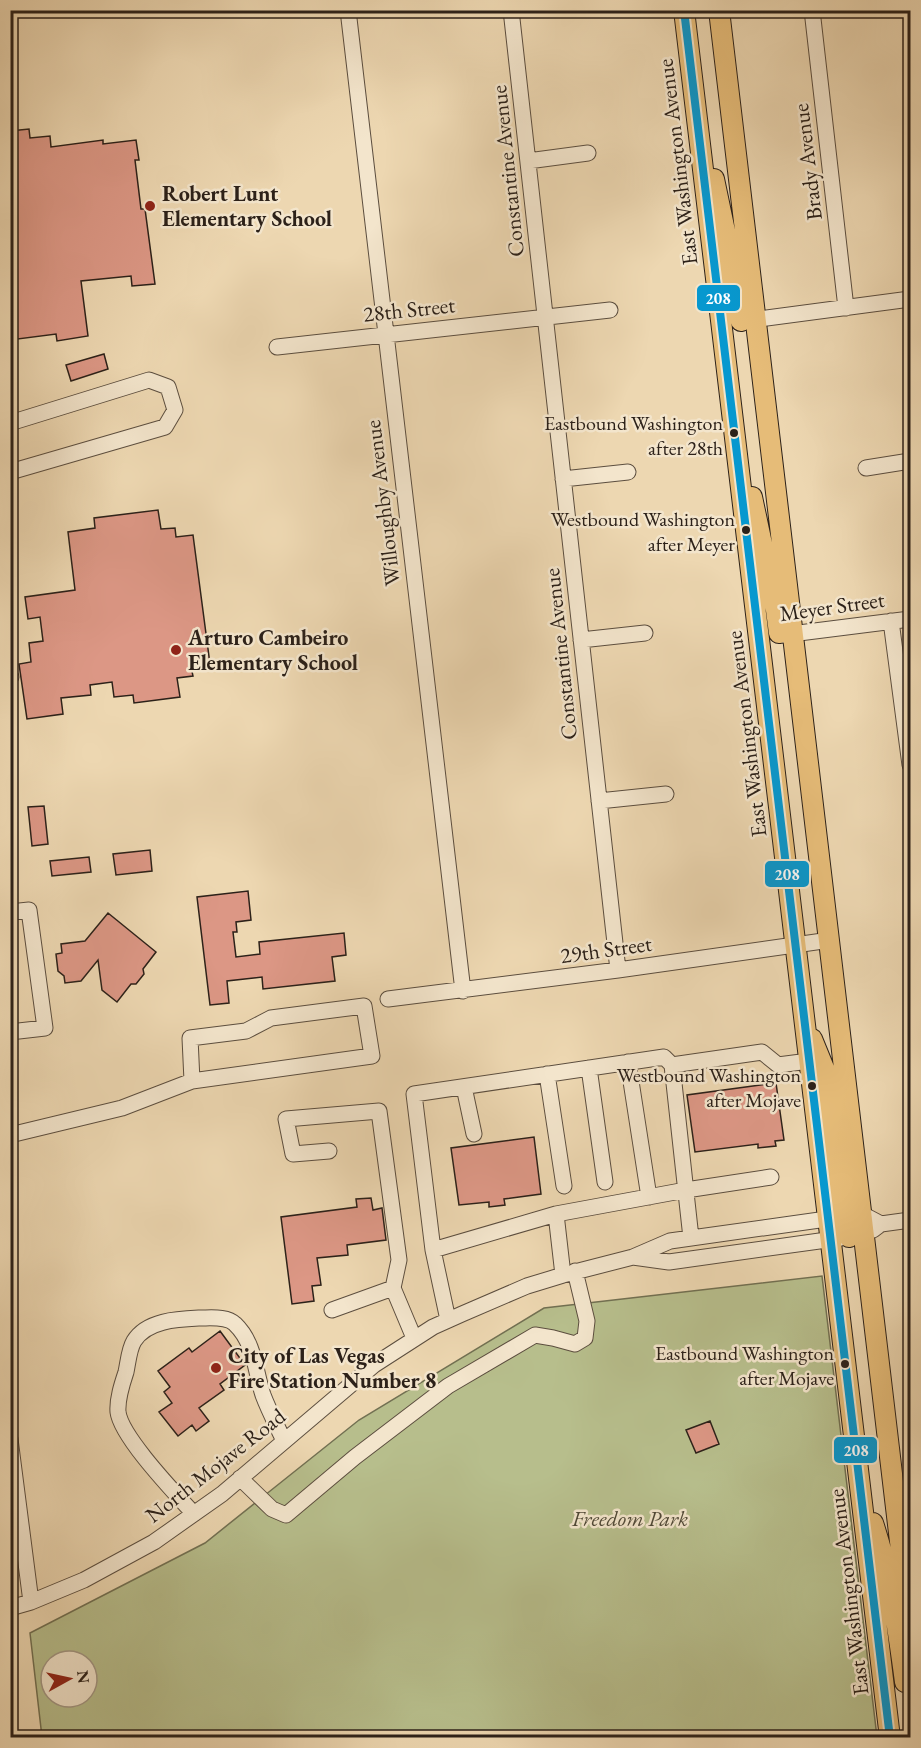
<svg xmlns="http://www.w3.org/2000/svg" width="921" height="1748" font-family="'EB Garamond',serif">
<style>
.green{fill:#b7be8c;stroke:#727052;stroke-width:1.5;fill-rule:evenodd}
.building{fill:#dc9785;stroke:#2c2119;stroke-width:1.5}
.lines{fill:none;stroke-linecap:round;stroke-linejoin:round}
.minor-casing{stroke:#5c4e3f;stroke-width:17}
.major-casing{stroke:#2c2119;stroke-width:22}
.minor{stroke:#f3e5cc;stroke-width:15}
.major{stroke:#e6bc78;stroke-width:20}
.bus-1-casing{stroke:#f3e5cc;stroke-width:12}
.bus-1{stroke:#0798cf;stroke-width:8}
.poi-dot{fill:#8f2418;stroke:#f3e5cc;stroke-width:2}
.bus-dot{fill:#2c2119;stroke:#f3e5cc;stroke-width:2}
.labels{text-anchor:middle;stroke-width:5;stroke-linejoin:round;paint-order:stroke}
.bus-label{font-size:20px;fill:#2c2119;stroke:#f3e5cc;text-anchor:end}
.street-label{font-size:22px;fill:#2c2119;stroke:#f3e5cc}
.poi-label{font-size:22px;font-weight:bold;fill:#2c2119;stroke:#f3e5cc;text-anchor:start}
.park-label{font-size:22px;font-style:italic;fill:#4f4836;stroke:#f3e5cc}
.line-badge{stroke:#f3e5cc;stroke-width:2}
.badge-label{font-size:16px;text-anchor:middle;font-weight:bold;fill:#fff}
</style>
<rect width="100%" height="100%" fill="#edd7b1"/>
<filter id="stains"><feTurbulence type="fractalNoise" baseFrequency=".00333" numOctaves="4"/><feColorMatrix values="0 0 0 0 .2 0 0 0 0 .09 0 0 0 0 .02 0 0 0 .5 -.17"/></filter>
<radialGradient id="worn" r=".72"><stop offset=".6" stop-color="#630" stop-opacity="0"/><stop offset="1" stop-color="#630" stop-opacity=".3"/></radialGradient>
<!-- green -->
<path class="green" d="M822,1276L877,1737H42L30,1633L205,1543L359,1420L544,1308ZM51,1661H87V1697H51Z"/>
<!-- building -->
<path class="building" d="M29,129L30,138L50,136L51,147L103,140V144L136,140L139,160H135L141,209H145L155,284L132,286L131,276L81,281L88,336L57,341L56,334L10,340V131Z
M104,354L108,369L71,381L66,365Z
M158,510L161,529L175,528L176,537L193,535L210,664L191,667L193,676L177,678L180,697L134,703L133,695L114,697L112,682L90,685L91,695L61,698L63,714L27,719L19,664L31,662L29,643L43,641L40,617L28,619L25,597L75,590L68,532L95,528L94,518Z
M44,806L48,844L32,846L28,807Z
M150,850L152,871L116,875L113,854Z
M89,857L91,872L52,876L50,861Z
M248,891L251,920L236,922L237,932H233L236,957L260,954L259,942L344,933L346,955L332,957L335,981L263,989L262,977L227,981L229,1003L210,1005L197,897Z
M108,913L156,952L143,969L144,974L136,984H131L117,1002L102,990L98,960L81,981L65,983L64,976L58,971L56,954L62,953L61,944L85,941Z
M776,1083L784,1140L775,1141L776,1146L758,1148V1144L695,1152L687,1095Z
M534,1137L541,1194L504,1199L505,1205L489,1207V1202L459,1205L451,1148Z
M371,1198L373,1210L382,1208L386,1240L347,1245L348,1255L317,1258L321,1285L312,1286L314,1301L292,1304L281,1217L357,1207L356,1199Z
M220,1331L245,1365L220,1384L224,1390L199,1408L209,1421L196,1431L192,1425L178,1436L159,1412L172,1403L164,1392L170,1387L158,1371L189,1348L192,1352Z
M710,1421L719,1444L696,1453L686,1430Z"/>
<g class="lines">
<defs>
<path id="minor" d="M348,10L463,991
M511,10L618,970
M812,10L846,308
M528,161L588,153
M744,321L910,299
M277,347L610,310
M10,423L149,380L168,387L175,410L165,427L10,472
M866,468L910,461
M563,479L628,472
M891,621L910,765
M783,635L910,619
M581,640L645,633
M10,678L11,677
M599,801L666,794
M10,912L29,910L45,1028L10,1032
M388,999L618,970L830,940
M628,1062L649,1197
M589,1068L605,1182
M547,1074L564,1186
M464,1087L474,1134
M10,1135L122,1108L192,1081L372,1056L364,1006L271,1018L246,1031L190,1038L192,1081
M329,1151L293,1154L286,1119L379,1111L399,1260L393,1288L414,1338
M873,1230L881,1224L910,1220
M691,1238L672,1065L762,1052L778,1065L809,1061
M433,1250L414,1094L664,1057L672,1065
M633,1257L669,1262L841,1238
M563,1275L556,1214L686,1190L771,1177
M332,1310L393,1288
M448,1320L433,1250L556,1214
M10,1439L31,1602
M240,1478L272,1509L286,1515L355,1457L448,1386L535,1335L553,1338L575,1344L585,1338L587,1321L575,1271
M194,1514C176,1494 121,1437 118,1412C117,1399 122,1384 126,1372C128,1363 129,1349 134,1341C147,1320 178,1319 200,1318C211,1318 227,1316 235,1324C255,1343 255,1371 263,1395C269,1411 277,1426 284,1441
M10,1608L31,1602L84,1580L154,1542L222,1494L374,1365L433,1327L462,1314L527,1286L563,1275L633,1257L670,1241L862,1214L881,1224"/>
<path id="major" d="M684,10L890,1738
M719,10L910,1626
M714,179L737,288L741,321
M752,497L776,610L779,633
M812,1039L830,1083L849,1237
M873,1523C890,1574 898,1629 905,1682"/>
</defs>
<!-- minor casing -->
<use href="#minor" class="minor-casing"/>
<!-- major casing -->
<use href="#major" class="major-casing"/>
<!-- minor -->
<use href="#minor" class="minor"/>
<!-- major -->
<use href="#major" class="major"/>
<defs>
<path id="bus-1" d="M684,10L890,1738"/>
</defs>
<!-- bus-1 casing -->
<use href="#bus-1" class="bus-1-casing"/>
<!-- bus-1 -->
<use href="#bus-1" class="bus-1"/>
</g>
<!-- markers -->
<g class="poi-dot">
<circle cx="150" cy="206" r="6"/>
<circle cx="176" cy="650" r="6"/>
<circle cx="216" cy="1368" r="6"/>
</g>
<g class="bus-dot">
<circle cx="734" cy="433" r="5"/>
<circle cx="746" cy="530" r="5"/>
<circle cx="812" cy="1086" r="5"/>
<circle cx="845" cy="1364" r="5"/>
</g>
<g class="labels">
<!-- bus labels -->
<g class="bus-label">
<text x="723" y="430">Eastbound Washington<tspan x="723" dy="25">after 28th</tspan></text>
<text x="735" y="526">Westbound Washington<tspan x="735" dy="25">after Meyer</tspan></text>
<text x="801" y="1082">Westbound Washington<tspan x="801" dy="25">after Mojave</tspan></text>
<text x="834" y="1360">Eastbound Washington<tspan x="834" dy="25">after Mojave</tspan></text>
</g>
<!-- street labels -->
<g class="street-label">
<text transform="translate(677 162) rotate(-97)" y="8">East Washington Avenue</text>
<text transform="translate(807 162) rotate(-97)" y="8">Brady Avenue</text>
<text transform="translate(507 171) rotate(-96)" y="8">Constantine Avenue</text>
<text transform="translate(409 309) rotate(-6)" y="8">28th Street</text>
<text transform="translate(382 503) rotate(-97)" y="8">Willoughby Avenue</text>
<text transform="translate(832 606) rotate(-8)" y="8">Meyer Street</text>
<text transform="translate(560 654) rotate(-96)" y="8">Constantine Avenue</text>
<text transform="translate(746 734) rotate(-97)" y="8">East Washington Avenue</text>
<text transform="translate(606 949) rotate(-8)" y="8">29th Street</text>
<text transform="translate(215 1465) rotate(-38)" y="8">North Mojave Road</text>
<text transform="translate(848 1592) rotate(-97)" y="8">East Washington Avenue</text>
</g>
<!-- poi labels -->
<g class="poi-label">
<text x="162" y="201">Robert Lunt<tspan x="162" dy="25">Elementary School</tspan></text>
<text x="188" y="645">Arturo Cambeiro<tspan x="188" dy="25">Elementary School</tspan></text>
<text x="228" y="1363">City of Las Vegas<tspan x="228" dy="25">Fire Station Number 8</tspan></text>
</g>
<!-- park labels -->
<g class="park-label">
<text x="630" y="1526">Freedom Park</text>
</g>
</g>
<g class="line-badge">
<rect x="696" y="284" width="45" height="28" rx="6" fill="#0798cf"/>
<rect x="764" y="860" width="46" height="28" rx="6" fill="#0798cf"/>
<rect x="833" y="1436" width="45" height="28" rx="6" fill="#0798cf"/>
</g>
<g class="badge-label">
<text x="718" y="304">208</text>
<text x="787" y="880">208</text>
<text x="856" y="1456">208</text>
</g>
<!-- margin -->
<rect width="921" height="1748" fill="none" stroke="#edd7b1" stroke-width="36"/>
<rect x="12" y="12" width="897" height="1724" fill="none" stroke="#2c2119" stroke-width="3"/>
<rect x="18" y="18" width="885" height="1712" fill="none" stroke="#2c2119" stroke-width="1.5"/>
<!-- north arrow -->
<g transform="translate(69 1679) rotate(82)"><circle r="28" fill="#f3e5cc" stroke="#a39784" stroke-width="1.5"/>
<path d="M0-4.5L10 22L0 15L-10 22Z" fill="#8f2418"/>
<text y="-9" font-size="16" font-weight="bold" text-anchor="middle" fill="#2c2119">N</text>
</g>
<rect width="100%" height="100%" filter="url(#stains)"/>
<rect width="100%" height="100%" fill="url(#worn)"/>
</svg>
